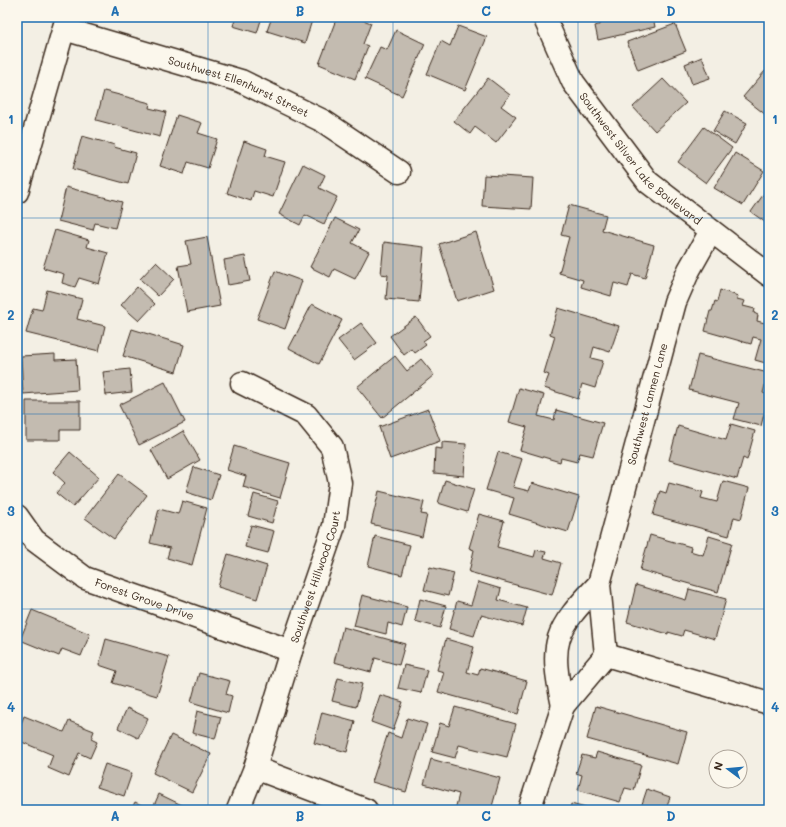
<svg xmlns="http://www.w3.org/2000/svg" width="786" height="827" font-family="Mali,sans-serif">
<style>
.building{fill:#c3bbb0;stroke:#3b2a1e}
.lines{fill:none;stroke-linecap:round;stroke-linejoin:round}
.minor-casing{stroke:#3b2a1e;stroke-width:25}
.minor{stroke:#fbf7ec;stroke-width:22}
.grid{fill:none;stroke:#1f6fb2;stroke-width:1;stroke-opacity:0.55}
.labels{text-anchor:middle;stroke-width:4;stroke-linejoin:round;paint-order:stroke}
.street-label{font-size:11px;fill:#3b2a1e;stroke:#fbf7ec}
.neatline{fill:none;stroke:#1f6fb2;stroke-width:1.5}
.grid-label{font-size:13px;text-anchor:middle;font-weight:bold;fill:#1f6fb2}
</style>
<rect width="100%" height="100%" fill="#f3efe4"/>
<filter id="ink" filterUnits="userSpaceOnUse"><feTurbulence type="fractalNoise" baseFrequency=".025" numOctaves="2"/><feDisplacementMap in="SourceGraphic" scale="8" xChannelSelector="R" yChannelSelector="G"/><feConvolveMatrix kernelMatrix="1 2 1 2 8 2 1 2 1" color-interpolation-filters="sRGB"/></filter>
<g filter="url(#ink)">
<!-- building -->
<path class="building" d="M236,17H262L257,33L233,26Z
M272,17H313L305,43L267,31Z
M337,17H355L371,23L363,44L368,46L355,79L319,64Z
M599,17H653L655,27L598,40L595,26L601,24Z
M675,24L686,51L638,70L627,42Z
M458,26L487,37L465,90L427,74L441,41L450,46Z
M396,30L425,44L402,96L365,79L380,47L387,50Z
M702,57L710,78L692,84L685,64Z
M765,71L769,74V111L766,115L743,97Z
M488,78L510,95L501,106L516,117L496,143L475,127L470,134L454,121Z
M663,79L686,103L655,131L633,107Z
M104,91L150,103L149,108L166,112L160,137L96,120Z
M725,111L747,123L735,144L713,131Z
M177,115L202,123L198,133L217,139L208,168L188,162L184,174L160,166Z
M704,127L732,148L706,183L678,162Z
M82,136L115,145L114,147L136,153L128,184L73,169Z
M244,141L267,149L265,156L285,162L273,197L254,191L251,201L227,193Z
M735,153L764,171L743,205L714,188Z
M303,164L325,175L319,188L337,197L324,224L305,215L300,225L279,214Z
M484,175L533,178L531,209L482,206Z
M66,187L122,202L115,228L95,223L93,230L58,221Z
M768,188H769V225L751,212Z
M569,205L606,215L602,230L654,245L645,278L632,274L628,287L614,283L611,296L581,287L583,280L559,273L569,237L561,235Z
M335,218L359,230L352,243L369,252L355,279L334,269L330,277L310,267Z
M55,230L89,240L87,247L108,253L99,284L79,278L75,287L62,283L64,274L43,268Z
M476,232L494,289L457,301L439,244Z
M207,237L220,306L187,312L178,266L191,264L186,241Z
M384,242L424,247L419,302L386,299L388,275L381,274Z
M245,256L250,281L228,285L224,260Z
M156,262L174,279L158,296L140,279Z
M275,271L302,281L285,329L257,319Z
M137,287L155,304L139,321L121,305Z
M47,290L82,299L77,319L105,326L99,351L26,333L33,308L42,310Z
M720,290L738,296L737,299L745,301L743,306L755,309L754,313L758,315L757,321L769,324L767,330L769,331V364L755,360L761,339L753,337L751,344L705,331L710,311H712L715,301L717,302Z
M312,304L342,320L319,364L289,348Z
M558,308L619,326L610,352L594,347L591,358L603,361L595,388L582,384L578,399L544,388L549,375L544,373L555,336L550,334Z
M416,317L430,336L423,341L426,345L415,353L412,349L404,355L390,336Z
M361,323L377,343L354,360L338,340Z
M132,329L184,345L176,372L123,356Z
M55,354V360L76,359L78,390L23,394L21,356Z
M698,355L768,373L763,393L769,395L761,426L734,419L739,403L689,390Z
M395,356L407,371L421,359L434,375L382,418L357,387Z
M130,369L132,392L106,395L103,372Z
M165,382L185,422L139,445L119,405Z
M519,388L544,395L538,416L554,420L556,410L603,423L593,456L580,453L577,462L561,458L560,462L520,450L527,427L509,422Z
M26,401H80V430H60V440H26Z
M428,409L440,441L390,459L379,427Z
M731,424L755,431L747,460L743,458L737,479L669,460L678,426L726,440Z
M183,431L200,460L167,479L151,450Z
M442,442L466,444L464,476L434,473L435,448L442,449Z
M234,446L290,463L280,498L243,487L246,476L227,470Z
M70,452L99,477L73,507L56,493L65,483L53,472Z
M498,452L522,459L513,487L529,491L532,483L579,497L568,532L509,514L514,498L486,490Z
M194,467L219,475L211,500L186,492Z
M119,474L147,495L114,539L85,518Z
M445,480L474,489L467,512L438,503Z
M723,481L749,488L741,519L734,517L729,536L653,515L660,491L666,493L669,483L703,492L701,498L717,502Z
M379,491L424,502L421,514L427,515L422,537L371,524Z
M254,494L278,501L272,523L248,516Z
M182,501L207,508L192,565L167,558L170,548L150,543L159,509L178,514Z
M479,514L504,521L497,547L534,557L536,550L546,552L544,558L561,563L552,595L469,572L474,550L469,548Z
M251,525L274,531L268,553L245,547Z
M650,535L691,547L690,551L703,555L709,536L732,543L718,592L640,570Z
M375,536L410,545L402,575L368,566Z
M228,554L267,566L257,599L218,587Z
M430,567L454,573L448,596L424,590Z
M478,582L501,589L498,600L527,608L522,626L481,615L474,636L449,629L457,601L471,605Z
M636,585L686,600L689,589L726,599L715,639L684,630L682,636L668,632V634L627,622Z
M362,595L407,607L402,627L388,623L386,634L354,626Z
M420,599L446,606L440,628L415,621Z
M32,610L90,634L81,656L62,649L59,656L20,640Z
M343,627L405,644L399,665L375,658L371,672L334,662Z
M106,639L169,657L157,696L113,683L117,671L99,665Z
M446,639L474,647L467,672L478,675L480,668L527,681L518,714L438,692L444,672L437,670Z
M404,665L427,670L421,693L398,688Z
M199,673L230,681L226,694L232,696L228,713L191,702Z
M338,678L362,684L356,707L332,701Z
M380,695L403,702L393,730L371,722Z
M596,706L687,732L678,764L587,739Z
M455,707L516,724L507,757L459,745L455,758L432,752L440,723L449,726Z
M127,708L148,718L138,738L118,728Z
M197,711L221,717L215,739L192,733Z
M322,712L355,721L347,752L314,743Z
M24,716L64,732L69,721L94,731L91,739L97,742L90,758L79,753L69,777L48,768L53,755L17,740V734Z
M407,718L427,724L406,792L372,782L388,733L401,738Z
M171,735L211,754L192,792L153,773Z
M597,752L641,765L634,790L625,788L620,802L578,790L582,775L576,773L582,755L595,758Z
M431,759L500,778L491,810H455L459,794L424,784Z
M105,764L132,773L124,796L97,787Z
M647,789L670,797L666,810H640Z
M159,794L192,810H131L135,802L152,810Z
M571,804L593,810H570Z"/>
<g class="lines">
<defs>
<g id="minor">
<path id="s1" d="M544,17L573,82L648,182L769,275"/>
<path id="s2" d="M64,29L241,81L323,121L399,172"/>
<path d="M17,192L67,17"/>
<path id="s3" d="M17,516L34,540L85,578L291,651"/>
<path id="s4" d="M599,584C554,631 549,641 563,706L606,655L599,584L675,302L689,270L711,231"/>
<path d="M606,655L769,703"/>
<path d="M255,768L366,810"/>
<path id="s5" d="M238,810L255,768L291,651L334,526L340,483L332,447L306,415L242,383"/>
<path d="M529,810L563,706"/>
</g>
</defs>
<!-- minor casing -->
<use href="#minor" class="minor-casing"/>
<!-- minor -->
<use href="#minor" class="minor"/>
</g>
</g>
<!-- grid -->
<path class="grid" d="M208,17V810M393,17V810M578,17V810M17,218H769M17,414H769M17,609H769"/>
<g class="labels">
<!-- street labels -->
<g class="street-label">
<text dy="4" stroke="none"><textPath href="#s2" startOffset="184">Southwest Ellenhurst Street</textPath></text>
<text dy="4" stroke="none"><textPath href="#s1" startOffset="174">Southwest Silver Lake Boulevard</textPath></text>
<text dy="4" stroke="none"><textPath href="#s4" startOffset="461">Southwest Lannen Lane</textPath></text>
<text dy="4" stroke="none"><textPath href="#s5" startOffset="246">Southwest Hillwood Court</textPath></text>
<text dy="4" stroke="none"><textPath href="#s3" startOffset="156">Forest Grove Drive</textPath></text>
</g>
</g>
<!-- margin -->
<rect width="786" height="827" fill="none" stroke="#fbf7ec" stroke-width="44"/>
<!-- north arrow -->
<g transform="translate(728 769) rotate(286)"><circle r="19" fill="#fbf7ec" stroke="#aea59a"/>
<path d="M0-3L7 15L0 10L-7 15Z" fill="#1f6fb2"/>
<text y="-6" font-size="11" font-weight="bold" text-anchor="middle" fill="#3b2a1e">N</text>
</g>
<rect x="22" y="22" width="742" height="783" class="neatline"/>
<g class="grid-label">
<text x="115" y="16">A</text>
<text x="300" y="16">B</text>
<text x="486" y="16">C</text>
<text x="671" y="16">D</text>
<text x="11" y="124">1</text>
<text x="775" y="124">1</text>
<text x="11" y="320">2</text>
<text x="775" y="320">2</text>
<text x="11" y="516">3</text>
<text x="775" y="516">3</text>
<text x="11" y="712">4</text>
<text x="775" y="712">4</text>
<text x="115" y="821">A</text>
<text x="300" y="821">B</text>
<text x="486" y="821">C</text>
<text x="671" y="821">D</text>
</g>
</svg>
